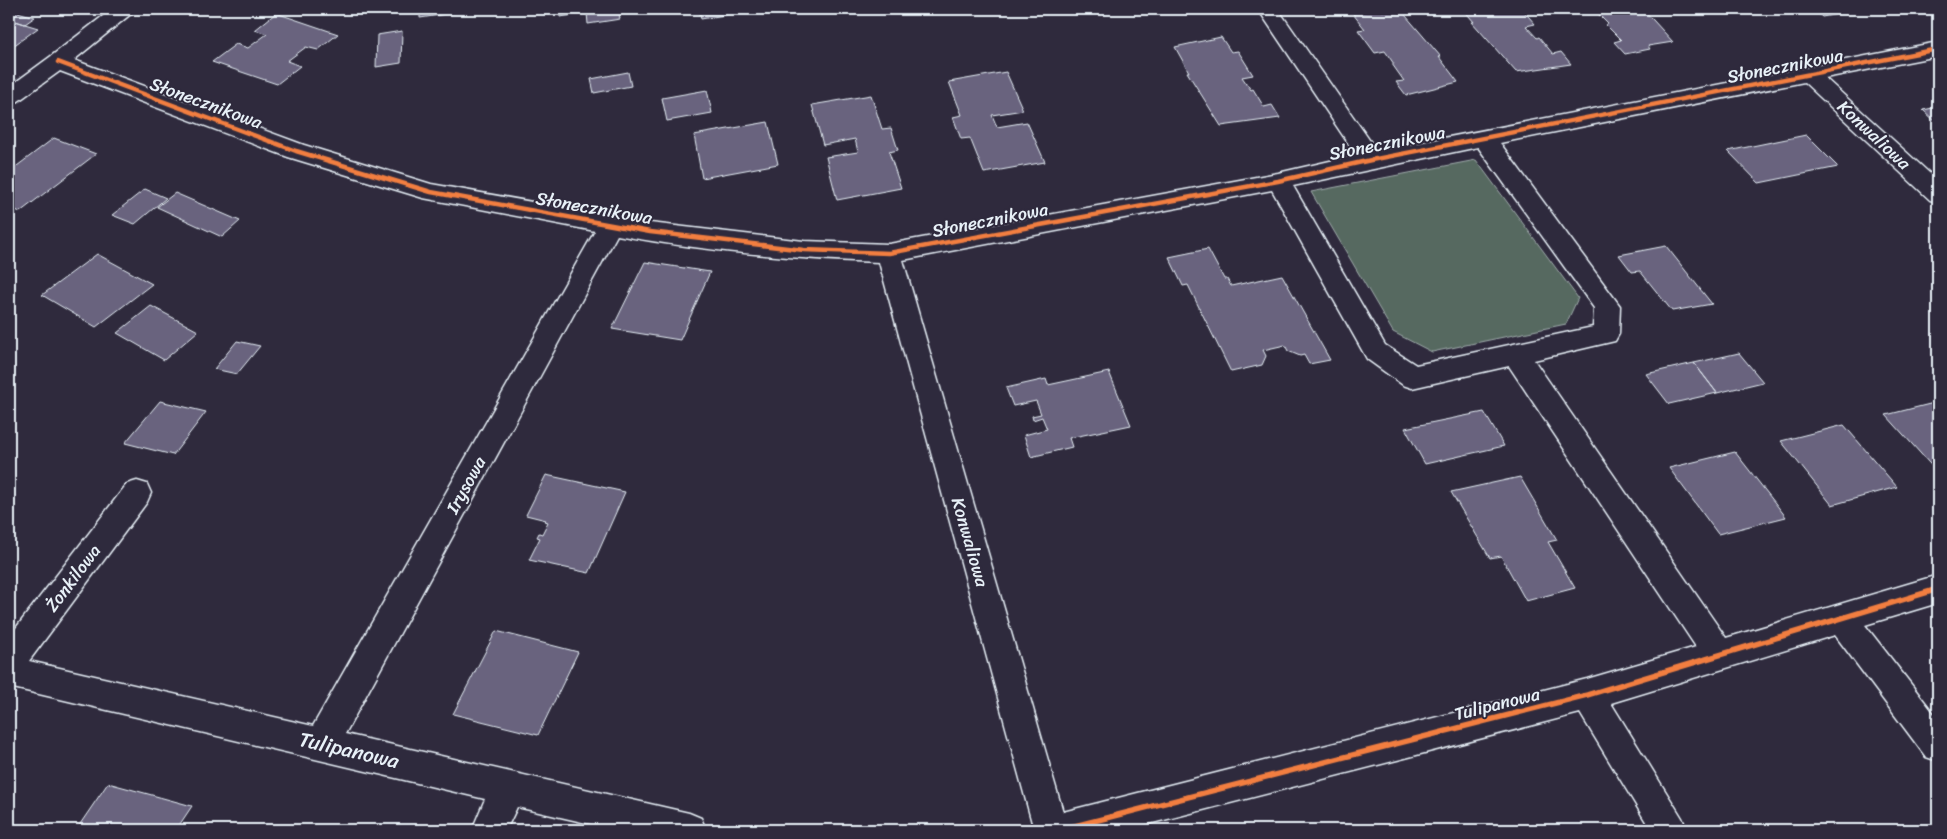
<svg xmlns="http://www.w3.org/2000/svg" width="1947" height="839" font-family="Sriracha,sans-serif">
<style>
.green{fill:#576961;stroke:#a0adac}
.building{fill:#69647e;stroke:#e8f1f8}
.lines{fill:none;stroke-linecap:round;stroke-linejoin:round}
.minor-casing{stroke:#e8f1f8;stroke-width:3}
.minor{fill:#2f2a3d;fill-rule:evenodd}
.cycleway-far1-casing{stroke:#2f2a3d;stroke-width:7}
.cycleway-casing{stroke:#2f2a3d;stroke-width:9}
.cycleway-far1{stroke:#f27e40;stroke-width:4.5}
.cycleway{stroke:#f27e40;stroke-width:5.5}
.labels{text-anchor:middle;stroke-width:4;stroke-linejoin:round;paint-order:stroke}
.street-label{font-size:18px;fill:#e8f1f8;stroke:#2f2a3d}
.near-street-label{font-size:21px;fill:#e8f1f8;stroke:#2f2a3d}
</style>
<rect width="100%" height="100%" fill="#2f2a3d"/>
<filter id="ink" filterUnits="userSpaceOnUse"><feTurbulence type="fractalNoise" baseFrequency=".02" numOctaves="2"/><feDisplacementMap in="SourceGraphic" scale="10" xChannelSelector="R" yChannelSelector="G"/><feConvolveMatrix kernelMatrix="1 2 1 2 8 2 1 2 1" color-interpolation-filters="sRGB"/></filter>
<g filter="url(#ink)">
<!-- green -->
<path class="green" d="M1476,160L1578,298L1566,324L1432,352L1393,332L1311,192Z"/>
<!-- building -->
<path class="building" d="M420,9H480L420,18Z
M559,9H618L620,19L588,24L587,13L560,17Z
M699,9H741L742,12L701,19Z
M1380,9L1382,11L1400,9L1441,57H1439L1458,82L1406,95L1396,82L1404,81L1392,64H1394L1385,51L1375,53L1358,30L1365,29L1353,14Z
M1463,9H1522L1535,24L1526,26L1537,38L1539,37L1553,54L1561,52L1571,64L1516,72L1472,22H1474Z
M1582,9H1643L1673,42L1648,46L1650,49L1625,54L1614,42L1621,40L1606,25L1608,24L1597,13L1587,14Z
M1813,9H1865L1822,17Z
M14,11L35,17L25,24L9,19V15Z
M276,13L338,34L318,50L306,47L287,61L300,66L277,84L212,62L236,44L248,48L267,34L255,30Z
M9,19L25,24L38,28L9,49Z
M402,31L401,63L376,67L377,35Z
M1221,37L1231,52L1238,51L1253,75L1242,77L1251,90L1253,89L1264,107L1272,105L1280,118L1221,126L1187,72H1189L1175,47Z
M628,72L631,86L594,93L591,79Z
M1006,72L1023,110L992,115L997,127L1027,122L1045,162L984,173L970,138L961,139L953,117L962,115L949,82Z
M707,90L712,113L667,121L662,98Z
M871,95L882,129L891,128L898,150L889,152L901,188L837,200L826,157L858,152L855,139L823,145L812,105Z
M1938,107V124L1923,110Z
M768,122L778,164L702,178L694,135Z
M1806,135L1838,167L1759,183L1728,151Z
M54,138L96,154L20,212L9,207V172Z
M145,189L166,198L135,224L112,215Z
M175,193L240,221L222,237L157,207Z
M1666,246L1712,304L1672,311L1640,271L1632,272L1619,255Z
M1208,249L1224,279H1227L1231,286L1282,275L1330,360L1309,364L1304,355L1300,356L1288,351L1285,345L1263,350L1266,356L1262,365L1231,372L1188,285L1183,286L1169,257Z
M97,254L152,284L96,327L42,295Z
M645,262L710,272L680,340L612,329Z
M151,306L198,331L164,360L117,333Z
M237,341L260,346L237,374L214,369Z
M1739,353L1763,382L1717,393L1694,363Z
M1694,363L1717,393L1669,404L1646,374Z
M1109,372L1131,425L1069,438L1072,447L1031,457L1024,435L1047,429L1042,417L1033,420L1032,416L1041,414L1036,401L1013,406L1006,388L1046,379L1048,385Z
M160,401L206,412L173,455L125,443Z
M1938,402V473L1886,415Z
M1484,412L1504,446L1425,464L1405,428Z
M1844,425L1897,487L1832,505L1781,441Z
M1735,452L1786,517L1718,534L1669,468Z
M546,475L625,492L589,573L529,560L540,538L537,537L539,533L542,534L548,522L545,521L546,520L526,515Z
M1520,477L1557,540L1548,542L1575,588L1526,601L1501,556L1490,558L1451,492Z
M496,631L578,652L538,735L453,714Z
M108,783L192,806L176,830H76Z"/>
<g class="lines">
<defs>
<path id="minor" d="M112,9H135L132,13L74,60L304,145L431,184L650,223L804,241L889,244L1278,173L1356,155L1258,9H1278L1377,151L1938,42V56L1825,78L1938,181V202L1930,200L1804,82L1500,143L1620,306L1619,334L1615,341L1534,360L1726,638L1938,575V603L1865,625L1938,719V761L1926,757L1835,635L1611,703L1682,818L1687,830H1651L1580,713L1125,830H1034L879,262C791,259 703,251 617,235L345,734L689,813L701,818L706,830H617L517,807L506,830H472L485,799L9,687V637L127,484L137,481L147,484L151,493L147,502L29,661L313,726L595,231L423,198L288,157L60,71L17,102L9,104V87L50,57ZM1478,147L1594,308L1593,327L1416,365L1385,345L1293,186ZM1272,190L1367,359L1403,385L1412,388L1509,366L1696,647L1587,679L1063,812L903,260Z"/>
</defs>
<!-- minor casing -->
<use href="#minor" class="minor-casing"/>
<!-- minor -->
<use href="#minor" class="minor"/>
<defs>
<path id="cycleway-far1" d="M58,62L296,151L431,192L650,232L804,250L889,253L1278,181L1371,160L1938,49"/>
<path id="cycleway" d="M1059,830L1587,695L1938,589"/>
</defs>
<!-- cycleway-far1 casing -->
<use href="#cycleway-far1" class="cycleway-far1-casing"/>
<!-- cycleway casing -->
<use href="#cycleway" class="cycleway-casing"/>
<!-- cycleway-far1 -->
<use href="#cycleway-far1" class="cycleway-far1"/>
<!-- cycleway -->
<use href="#cycleway" class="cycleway"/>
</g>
</g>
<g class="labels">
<!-- street labels -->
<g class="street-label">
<text transform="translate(1785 66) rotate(-11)" y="6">Słonecznikowa</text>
<text transform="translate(206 103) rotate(20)" y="6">Słonecznikowa</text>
<text transform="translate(1874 135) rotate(43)" y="6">Konwaliowa</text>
<text transform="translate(1387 143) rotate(-11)" y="6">Słonecznikowa</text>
<text transform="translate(594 208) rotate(10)" y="6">Słonecznikowa</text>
<text transform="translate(990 220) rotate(-11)" y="6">Słonecznikowa</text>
<text transform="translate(466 485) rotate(-61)" y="6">Irysowa</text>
<text transform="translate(970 542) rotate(74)" y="6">Konwaliowa</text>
<text transform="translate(73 578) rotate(-53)" y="6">Żonkilowa</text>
<text transform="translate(1497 704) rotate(-14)" y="6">Tulipanowa</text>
</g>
<!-- near-street labels -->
<g class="near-street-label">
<text transform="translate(349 750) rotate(13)" y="7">Tulipanowa</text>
</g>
</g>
<!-- margin -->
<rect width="1947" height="839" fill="none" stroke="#2f2a3d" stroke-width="30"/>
<rect x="15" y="15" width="1917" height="809" fill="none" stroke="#e8f1f8" stroke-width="2" filter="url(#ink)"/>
</svg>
